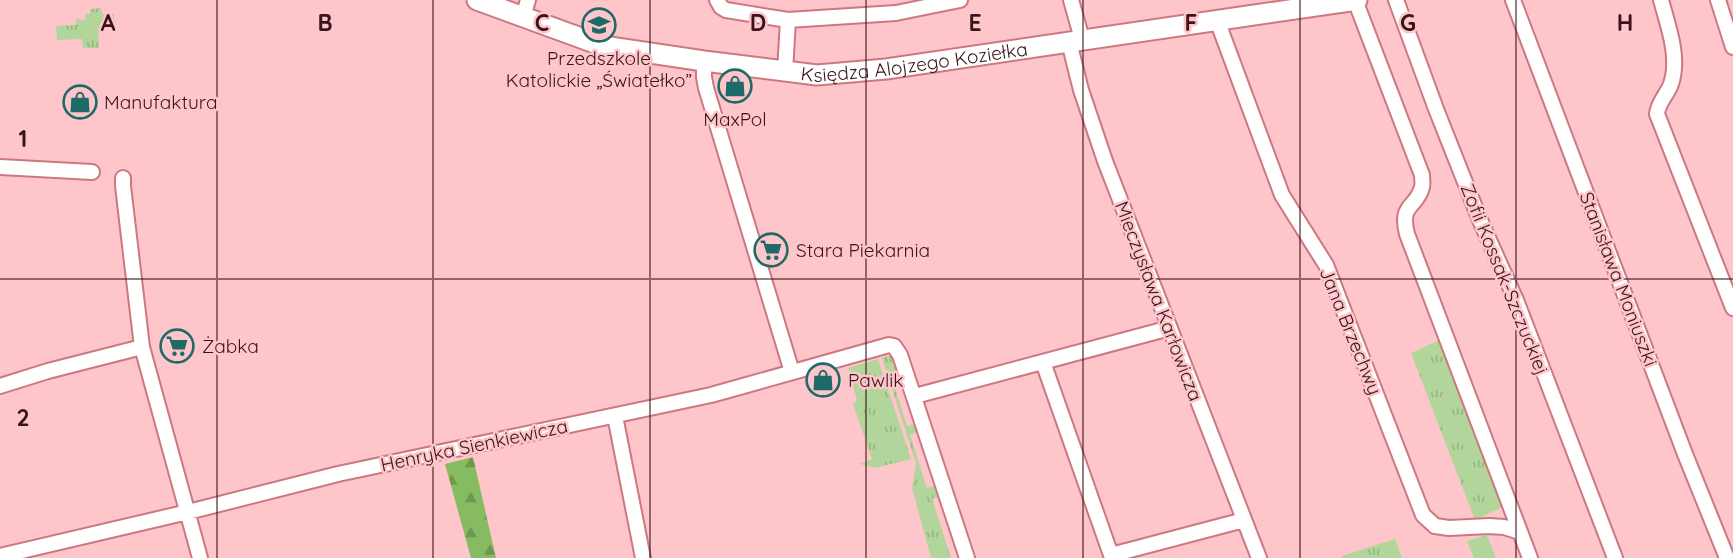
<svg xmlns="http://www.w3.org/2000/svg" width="1733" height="558" font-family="Quicksand,sans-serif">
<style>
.grass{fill:url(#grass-tufts)}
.forest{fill:url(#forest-firs)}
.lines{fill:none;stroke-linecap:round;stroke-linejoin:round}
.street-casing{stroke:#cd7881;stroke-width:18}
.secondary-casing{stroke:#cd7881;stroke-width:23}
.street{stroke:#fff;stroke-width:14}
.secondary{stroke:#fff;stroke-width:19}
.grid{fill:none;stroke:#37151a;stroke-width:2;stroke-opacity:0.55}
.labels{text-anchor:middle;stroke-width:5;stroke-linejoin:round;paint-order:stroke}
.poi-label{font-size:19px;fill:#37151a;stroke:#fec6ca;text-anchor:start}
.street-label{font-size:19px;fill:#37151a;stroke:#fec6ca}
.grid-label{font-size:23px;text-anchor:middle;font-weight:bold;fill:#37151a;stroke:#fec6ca;stroke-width:5;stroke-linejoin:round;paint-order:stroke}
</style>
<defs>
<pattern id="grass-tufts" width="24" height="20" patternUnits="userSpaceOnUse" patternTransform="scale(1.75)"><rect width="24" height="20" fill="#b1d59a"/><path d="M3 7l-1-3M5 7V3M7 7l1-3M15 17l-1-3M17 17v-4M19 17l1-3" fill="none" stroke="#99b684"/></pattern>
<pattern id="forest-firs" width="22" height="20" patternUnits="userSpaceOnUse" patternTransform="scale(1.75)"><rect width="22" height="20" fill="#86bb61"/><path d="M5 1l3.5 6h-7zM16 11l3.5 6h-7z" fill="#6e974f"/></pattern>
</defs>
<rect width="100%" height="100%" fill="#fec6ca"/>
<!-- grass -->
<path class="grass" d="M101,8L102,14H114L115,29H102L98,34L99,48H83L82,39L57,40L56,26L76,25V19L85,20V14H90V9Z
M1442,339L1507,505L1475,520L1411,353Z
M892,355L895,356L904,384L895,388L907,426L917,423L920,432L910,435L927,488L937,485L941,496L932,499L951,558H931L912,488L916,463L882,358Z
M878,359L911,459L875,468L860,464L872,459L853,404L857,400L848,368Z
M1487,535L1496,558H1474L1467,541Z
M1395,539L1402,558H1342V556Z"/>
<!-- forest -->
<path class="forest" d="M473,457L496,558H471L445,464Z"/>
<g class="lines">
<defs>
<path id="street" d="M717,0L721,7L726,10L788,20L896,13L960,0
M1071,0L1082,39
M1355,0L1422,175C1422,179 1423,183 1422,187C1417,208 1399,203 1407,234L1530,558
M1396,0L1436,109L1480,220L1516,300L1615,558
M1513,0L1685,454L1727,558
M1661,0C1668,26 1680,57 1671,84C1667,95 1658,102 1657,114L1733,308
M1718,0L1733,47
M523,17L528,0
M1217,20L1282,195L1326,265L1423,515L1435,526L1449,528L1489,526L1504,527L1520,532
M1069,42L1081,90L1105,161L1259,558
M704,61V77L706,88L792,372
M785,72L788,20
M0,167L92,172
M123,178V186L142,347L200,558
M1043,362L1111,555L1244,520
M0,386L48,371L142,347
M915,396L1170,328
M615,416L643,558
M0,556L188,512L338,474L711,395L889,345L894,346L900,355L967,558"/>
<g id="secondary">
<path id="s1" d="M477,0L603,46L704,61L817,75L886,69L1357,0"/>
</g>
</defs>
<!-- street casing -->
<use href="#street" class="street-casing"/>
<!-- secondary casing -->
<use href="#secondary" class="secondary-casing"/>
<!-- street -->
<use href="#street" class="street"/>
<!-- secondary -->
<use href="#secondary" class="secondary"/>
</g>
<!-- grid -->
<path class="grid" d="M217,0V558M433,0V558M650,0V558M866,0V558M1083,0V558M1300,0V558M1516,0V558M0,279H1733"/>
<!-- icons -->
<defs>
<symbol id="school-ring" viewBox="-11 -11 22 22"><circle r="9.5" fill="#fec6ca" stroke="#1e6a69" stroke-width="1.5"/><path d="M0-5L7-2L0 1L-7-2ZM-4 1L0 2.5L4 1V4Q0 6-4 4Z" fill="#1e6a69"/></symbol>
<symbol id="shop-ring" viewBox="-11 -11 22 22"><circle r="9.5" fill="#fec6ca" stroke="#1e6a69" stroke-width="1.5"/><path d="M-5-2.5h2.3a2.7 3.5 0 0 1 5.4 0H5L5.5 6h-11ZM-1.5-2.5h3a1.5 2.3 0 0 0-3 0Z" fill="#1e6a69"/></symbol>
<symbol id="supermarket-ring" viewBox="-11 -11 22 22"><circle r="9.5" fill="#fec6ca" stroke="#1e6a69" stroke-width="1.5"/><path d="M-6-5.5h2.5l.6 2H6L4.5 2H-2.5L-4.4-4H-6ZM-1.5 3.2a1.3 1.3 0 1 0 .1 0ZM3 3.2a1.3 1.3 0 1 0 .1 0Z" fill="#1e6a69"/></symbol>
</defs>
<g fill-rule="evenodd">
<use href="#school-ring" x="580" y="6" width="38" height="38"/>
<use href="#shop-ring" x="716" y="67" width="38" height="38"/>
<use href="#shop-ring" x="61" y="83" width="38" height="38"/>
<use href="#supermarket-ring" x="752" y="231" width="38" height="38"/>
<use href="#supermarket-ring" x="158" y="327" width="38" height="38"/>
<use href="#shop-ring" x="804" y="361" width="38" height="38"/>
</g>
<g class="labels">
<!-- poi labels -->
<g class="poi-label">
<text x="599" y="65" text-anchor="middle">Przedszkole<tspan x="599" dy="22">Katolickie „Światełko”</tspan></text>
<text x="104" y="109">Manufaktura</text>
<text x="735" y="126" text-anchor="middle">MaxPol</text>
<text x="796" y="257">Stara Piekarnia</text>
<text x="202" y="353">Żabka</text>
<text x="848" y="387">Pawlik</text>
</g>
<!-- street labels -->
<g class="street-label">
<text dy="7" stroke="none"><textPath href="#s1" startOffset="448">Księdza Alojzego Koziełka</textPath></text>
<text transform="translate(1505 279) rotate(68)" y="7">Zofii Kossak-Szczuckiej</text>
<text transform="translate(1619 279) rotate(69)" y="7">Stanisława Moniuszki</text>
<text transform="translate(1159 301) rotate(69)" y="7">Mieczysława Karłowicza</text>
<text transform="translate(1351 331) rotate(68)" y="7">Jana Brzechwy</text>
<text transform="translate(474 445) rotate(-12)" y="7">Henryka Sienkiewicza</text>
</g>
</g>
<g class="grid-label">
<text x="108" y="31">A</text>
<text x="325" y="31">B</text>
<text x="542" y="31">C</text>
<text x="758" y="31">D</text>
<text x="975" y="31">E</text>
<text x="1191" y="31">F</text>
<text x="1408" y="31">G</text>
<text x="1625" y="31">H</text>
<text x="23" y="147">1</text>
<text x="23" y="426">2</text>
</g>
</svg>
